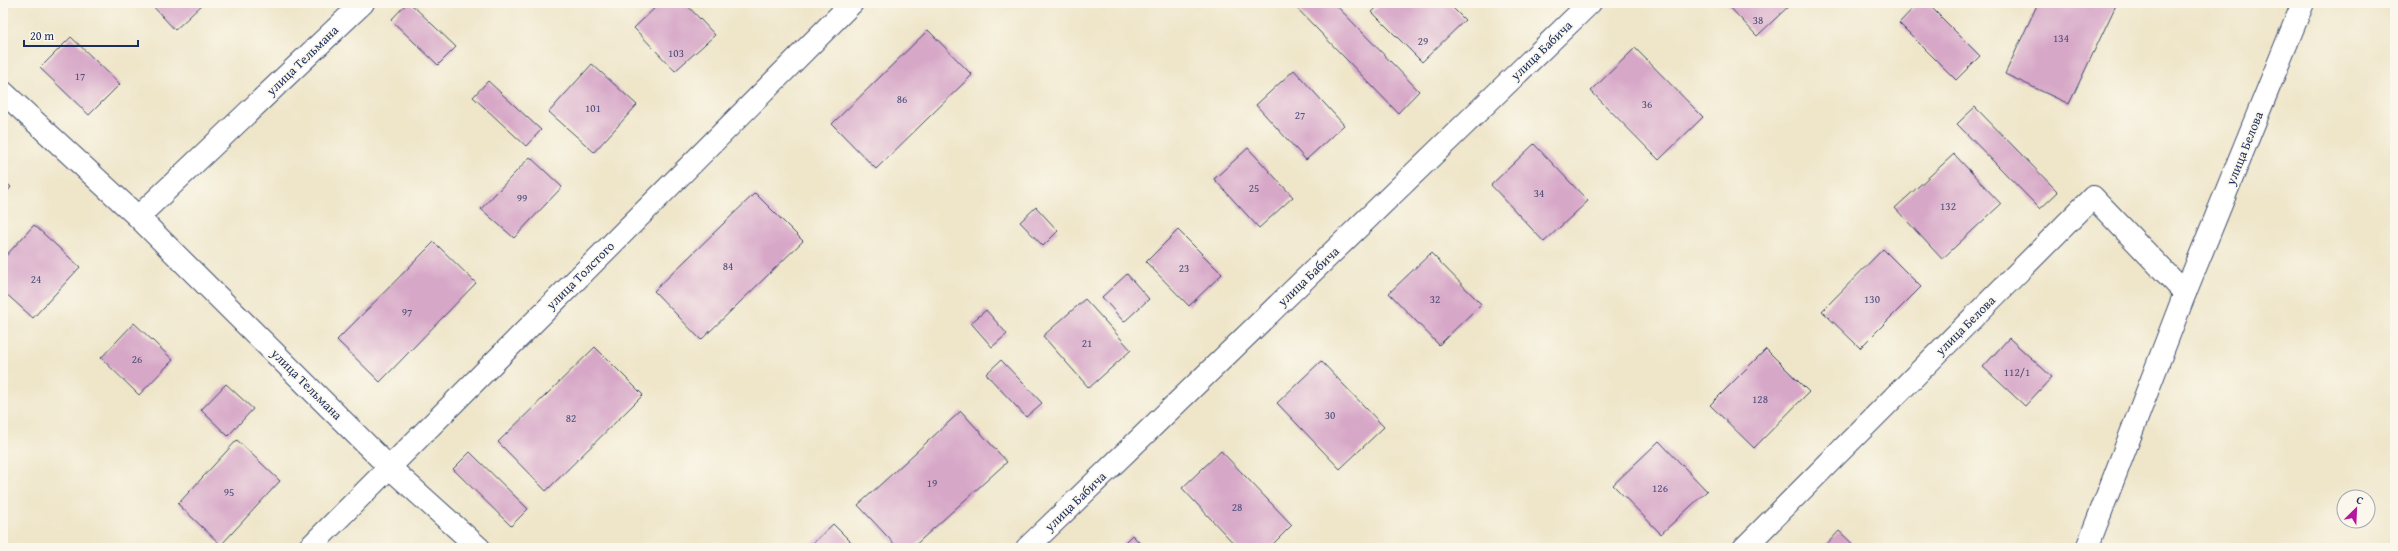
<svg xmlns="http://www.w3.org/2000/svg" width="2398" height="551" font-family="'Gentium Book Plus',serif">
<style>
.building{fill:#d7a7c8}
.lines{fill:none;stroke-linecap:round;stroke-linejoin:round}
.street-casing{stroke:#3b4a6e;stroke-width:24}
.secondary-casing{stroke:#3b4a6e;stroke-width:24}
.street{stroke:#fff;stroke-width:22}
.secondary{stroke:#fff;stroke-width:22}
.labels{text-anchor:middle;stroke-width:3.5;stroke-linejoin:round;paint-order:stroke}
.number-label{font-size:11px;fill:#4a4d78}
.street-label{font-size:13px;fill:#1b2f5e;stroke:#fbf7ec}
</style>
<rect width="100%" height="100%" fill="#fbf7ec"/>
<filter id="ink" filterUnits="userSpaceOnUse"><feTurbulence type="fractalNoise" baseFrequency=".025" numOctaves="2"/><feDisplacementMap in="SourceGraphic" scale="8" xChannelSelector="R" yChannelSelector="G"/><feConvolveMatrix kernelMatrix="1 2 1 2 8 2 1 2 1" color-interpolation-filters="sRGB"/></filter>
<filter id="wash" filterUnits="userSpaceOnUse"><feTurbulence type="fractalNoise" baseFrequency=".012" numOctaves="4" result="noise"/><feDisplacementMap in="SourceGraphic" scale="16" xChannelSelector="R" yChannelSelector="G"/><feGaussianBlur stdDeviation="0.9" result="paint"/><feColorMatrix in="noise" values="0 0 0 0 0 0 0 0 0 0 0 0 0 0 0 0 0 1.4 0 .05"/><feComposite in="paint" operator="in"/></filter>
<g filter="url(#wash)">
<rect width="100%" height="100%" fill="#efe6ca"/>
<g id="blocks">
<!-- building -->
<path class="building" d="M150,3H204L175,30Z
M407,3H410L456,47L438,65L391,20Z
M660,3H685L715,35L675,71L634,28Z
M1292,3H1334L1419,91L1398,113Z
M1382,3H1448L1465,20L1422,62L1372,12Z
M1726,3H1792L1757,36Z
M1918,3H1927L1980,56L1956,80L1899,23Z
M2038,3H2117L2069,104L2005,74Z
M928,30L972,75L876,169L832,124Z
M71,37L120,84L89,115L40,68Z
M1635,48L1703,117L1659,160L1591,91Z
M592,64L637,105L594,152L549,112Z
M1294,70L1344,125L1306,160L1256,105Z
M488,81L541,130L526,146L473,97Z
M1975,107L2058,192L2040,209L1957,124Z
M1534,144L1588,201L1544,242L1491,185Z
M1248,148L1293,197L1259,228L1214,179Z
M1954,154L2001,204L1942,259L1895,208Z
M530,157L562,187L514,238L481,209Z
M3,180L11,187L3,197Z
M755,193L803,241L701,340L654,291Z
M1036,207L1058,231L1043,246L1020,222Z
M34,225L80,267L33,318L3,291V259Z
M1178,230L1222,274L1189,306L1146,262Z
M434,242L476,283L380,382L337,340Z
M1883,249L1921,287L1860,348L1822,311Z
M1431,253L1481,304L1439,345L1389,293Z
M1127,274L1149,299L1124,322L1102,297Z
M1085,299L1131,350L1089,388L1043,336Z
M986,310L1007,334L992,347L971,323Z
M134,323L173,360L139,395L101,358Z
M2009,338L2052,377L2025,406L1983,367Z
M595,347L643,395L546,491L498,442Z
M1766,349L1809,392L1754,448L1710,405Z
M1001,360L1042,403L1026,417L986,374Z
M1321,361L1384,427L1340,469L1277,403Z
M226,384L253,409L228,436L201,410Z
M961,411L1007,462L912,548H898L858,505Z
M237,440L280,481L221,545L178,504Z
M1659,441L1707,491L1661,534L1613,485Z
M1221,451L1292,525L1269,548H1238L1182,488Z
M470,452L528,509L511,526L453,469Z
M833,524L857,548H808Z
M1839,531L1857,548H1823Z
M1132,535L1145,548H1119Z"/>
</g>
</g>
<g filter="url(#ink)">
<use href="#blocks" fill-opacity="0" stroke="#3b4a6e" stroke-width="1"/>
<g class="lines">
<defs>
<path id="street" d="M3,92L138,217L389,467L479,548
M138,217L363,3
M309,548L852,3
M1027,548L1590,3
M1744,548L2093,197L2185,293"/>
<path id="secondary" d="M2087,548L2185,293L2303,3"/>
</defs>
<!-- street casing -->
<use href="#street" class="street-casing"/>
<!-- secondary casing -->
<use href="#secondary" class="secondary-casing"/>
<!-- street -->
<use href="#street" class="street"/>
<!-- secondary -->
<use href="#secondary" class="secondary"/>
</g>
</g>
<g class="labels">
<!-- number labels -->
<g class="number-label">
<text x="1758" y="24">38</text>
<text x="2061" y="42">134</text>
<text x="1423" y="45">29</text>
<text x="676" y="57">103</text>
<text x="80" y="80">17</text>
<text x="902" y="103">86</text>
<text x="1647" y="108">36</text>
<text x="593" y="112">101</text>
<text x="1300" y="119">27</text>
<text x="1254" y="192">25</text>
<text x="1539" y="197">34</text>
<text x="522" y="202">99</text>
<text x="1948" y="210">132</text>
<text x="728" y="270">84</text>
<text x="1184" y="272">23</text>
<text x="36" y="283">24</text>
<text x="1435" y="303">32</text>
<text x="1872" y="303">130</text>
<text x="407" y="316">97</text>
<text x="1087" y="347">21</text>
<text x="137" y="363">26</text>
<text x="2017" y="376">112/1</text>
<text x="1760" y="403">128</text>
<text x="1330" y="419">30</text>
<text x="571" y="422">82</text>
<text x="932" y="487">19</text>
<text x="1660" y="492">126</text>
<text x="229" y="496">95</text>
<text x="1237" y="511">28</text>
</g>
<!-- street labels -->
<g class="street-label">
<text transform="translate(1541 50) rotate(-44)" y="5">улица Бабича</text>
<text transform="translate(302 60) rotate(-44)" y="5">улица Тельмана</text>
<text transform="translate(2244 148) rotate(-68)" y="5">улица Белова</text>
<text transform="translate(580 275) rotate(-45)" y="5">улица Толстого</text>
<text transform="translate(1308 276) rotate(-44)" y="5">улица Бабича</text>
<text transform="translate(1965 325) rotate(-45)" y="5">улица Белова</text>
<text transform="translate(307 384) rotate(45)" y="5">улица Тельмана</text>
<text transform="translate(1075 501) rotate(-44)" y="5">улица Бабича</text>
</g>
</g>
<!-- margin -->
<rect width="2398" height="551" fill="none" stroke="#fbf7ec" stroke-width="16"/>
<!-- north arrow -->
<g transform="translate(2356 509) rotate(24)"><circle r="19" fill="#fbf7ec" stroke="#a1a7b3"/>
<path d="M0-3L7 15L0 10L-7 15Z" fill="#b5179e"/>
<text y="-6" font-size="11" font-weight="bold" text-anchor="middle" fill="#1b2f5e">С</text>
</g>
<!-- scale -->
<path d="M24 40v6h114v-6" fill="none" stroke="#1b2f5e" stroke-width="2"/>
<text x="30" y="40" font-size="12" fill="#1b2f5e" stroke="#fbf7ec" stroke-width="3" paint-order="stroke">20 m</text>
</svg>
